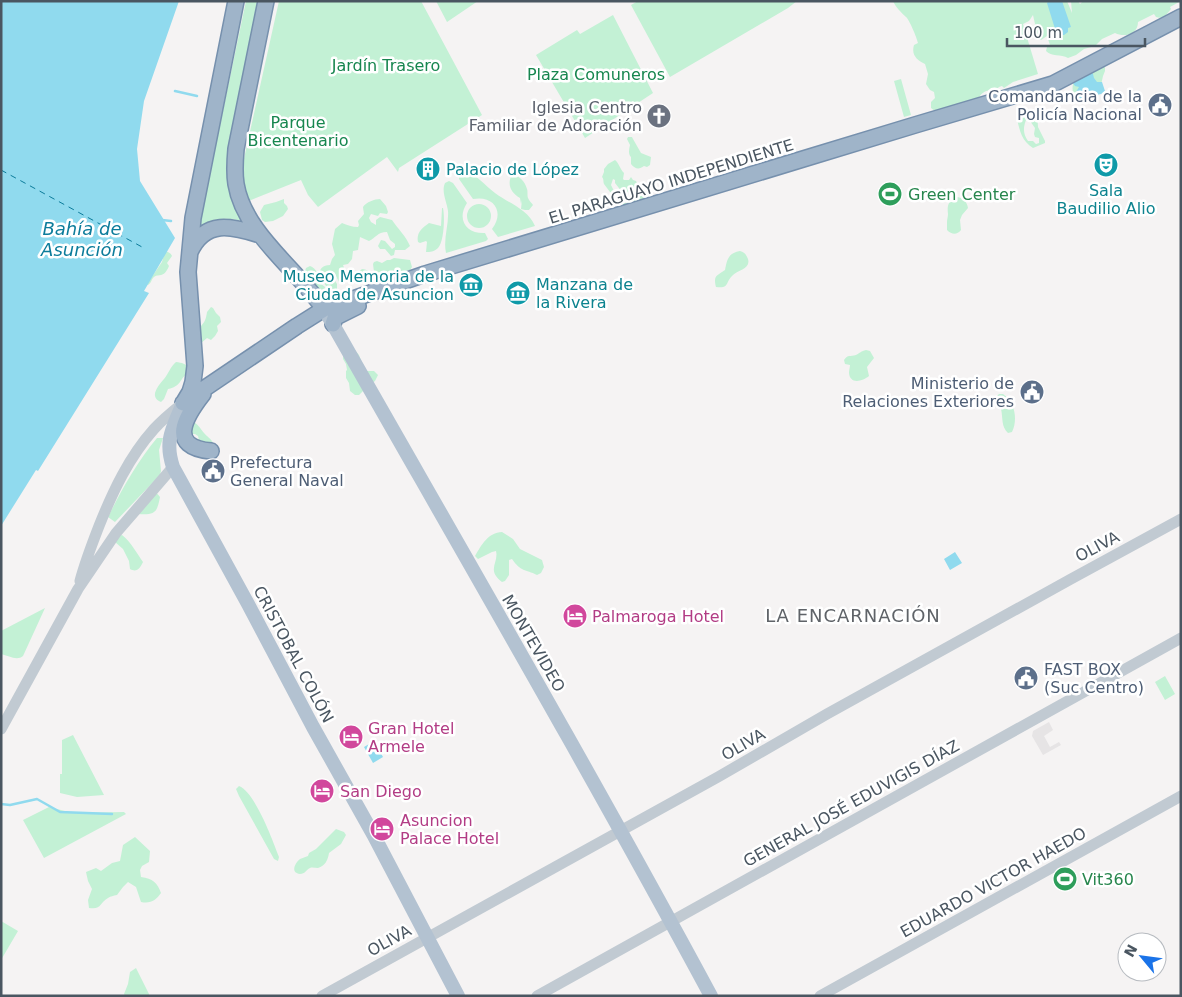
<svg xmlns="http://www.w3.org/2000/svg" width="1182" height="997" font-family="'DejaVu Sans',sans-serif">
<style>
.education{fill:#e6e4e5}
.green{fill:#c3f1d5;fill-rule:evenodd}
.water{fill:#90daee}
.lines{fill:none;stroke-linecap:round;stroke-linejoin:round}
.stream{stroke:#90daee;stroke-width:2.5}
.ferry{stroke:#0c7c9b;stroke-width:1;stroke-dasharray:6 5;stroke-linecap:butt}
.trunk-casing{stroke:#7690ad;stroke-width:18}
.tertiary{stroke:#c1cad2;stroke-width:11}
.primary{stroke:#b3c2d1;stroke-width:14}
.trunk{stroke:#9fb4c9;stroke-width:15}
.labels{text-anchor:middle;stroke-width:5;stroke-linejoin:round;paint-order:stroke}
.park-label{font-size:16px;fill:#17864f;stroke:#fff}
.service-label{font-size:16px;fill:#4e5e75;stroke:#fff;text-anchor:end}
.worship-label{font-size:16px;fill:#5b616d;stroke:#fff;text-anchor:end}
.culture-label{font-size:16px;fill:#0d838f;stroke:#fff;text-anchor:start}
.street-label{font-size:16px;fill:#4a5661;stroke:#fff}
.leisure-label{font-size:16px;fill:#27864d;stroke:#fff;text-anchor:start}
.hotel-label{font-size:16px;fill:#b23c85;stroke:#fff;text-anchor:start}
.water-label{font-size:18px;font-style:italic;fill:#0c7c9b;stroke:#fff}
.neighbourhood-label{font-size:18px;letter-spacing:1px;fill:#5f6368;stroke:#fff}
</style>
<rect width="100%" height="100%" fill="#f5f3f3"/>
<!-- education -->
<path class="education" d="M1049,722L1053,730L1044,736L1050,747L1059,742L1061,745L1043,755L1032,736L1033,731Z"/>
<!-- green -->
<path class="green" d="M246,1H260L230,166L232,200L241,221C224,216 211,219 198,230Z
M279,1H421L482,115L399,168L398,172L387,157L318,207L308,195L301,180L246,202L242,176L243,163Z
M436,1H478L447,22Z
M638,1H797L788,8L670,77L631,5Z
M893,1H1067L1072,13L1071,1H1078L1080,4L1083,1H1181L1170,7L1171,9C1167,14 1163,20 1156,17L1154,14L1138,22C1138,34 1125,38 1115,33L1102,39L1095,46L1084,49L1076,55L1068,58C1061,54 1051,57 1046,51L1047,47L1050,45L1047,36L1041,40L1035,35L1036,27L1034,28L1035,24L1033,15L1029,21L1023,24L1038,74L1013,82L1004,88L1002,86L999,87L997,89C988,91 984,89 978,99L935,111L931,108V102L935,98L934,92L930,90L926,84L928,74L925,64C917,60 911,55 914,45L918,43C917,38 909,19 906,17C901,12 896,8 893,1Z
M613,15L653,93L585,138L536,55L577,30L580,34Z
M1105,65V71L1103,76L1101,85L1083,101H1077C1072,95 1071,86 1075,79L1092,73Z
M901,79L911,115L904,117L894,81Z
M1033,112H1037L1038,127L1045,141V143L1033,148C1022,141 1020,132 1017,119ZM1026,120L1030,121L1035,128L1034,134L1035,137L1039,138V143L1036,144L1033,141H1028C1023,134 1023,128 1026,120Z
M628,137H632L633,139L641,153L651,157L650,165L647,167L644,166C639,170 635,169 631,164V157C628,154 629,149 630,145L627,139Z
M615,160C619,163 620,169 624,173L623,179L624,180H629L631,177L633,180L636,181C638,186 640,190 643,196L645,197L646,200L621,209L620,206L622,203H627L630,200L632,194L629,192L622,194V192L615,183V180L613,179L611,185L614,191L612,193L610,192C608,189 606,187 604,184C603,181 604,179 602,177L604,172V169L608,164Z
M466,170C477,176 485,185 495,193C508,203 528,209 535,226L498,237L492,229C505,212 494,195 473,199L459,179C459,175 461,171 466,170Z
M512,174C519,176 525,181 527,189C528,191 527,196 528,198C529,201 532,203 533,205L529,210H525L521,209L522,200L521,204L520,198C510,192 507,184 512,174Z
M449,181L453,183L467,203C456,220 467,234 485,233L488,239L486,241L446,253C443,239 449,225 448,211C447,202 441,192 445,183Z
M956,197C963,197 967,202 968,208L962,215L960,220L961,230C957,235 952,235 947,230C947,227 947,225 947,222C947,219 948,217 948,214C947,206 948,201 956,197Z
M284,199V203L287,206L288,209L283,216L273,221L265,222L262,220L260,212L264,205L276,202Z
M380,199L386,206L388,212L387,214L380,213L378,216L371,214L369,218L371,222L376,225V220L380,217L392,220C398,229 406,236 410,246L405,250H395L394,255L391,256L385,249H380L378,246L381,240L385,241L392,249L395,247V244L390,240L387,232C377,232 376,238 369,241L360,237L358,250L353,251L352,259L348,264L343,265L346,273L343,281L342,282H339L336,276H334V279L337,284V291L334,294L328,295L327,292L328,288C320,279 314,266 330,265L332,259L335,255L332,244L335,229L342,223C347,225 352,227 358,227L359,225L358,221L364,214C364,213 363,208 363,207C366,202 375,199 380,199Z
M467 216a12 12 0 1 1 24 0a12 12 0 1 1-24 0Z
M442,208H443C445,217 444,242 438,248C434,252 430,252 426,252L427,242L426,241L420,243L418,242C416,233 422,228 429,223L441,226Z
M165,251C168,252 171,253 172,256L167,263L169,266C163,280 159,272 153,278C151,281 151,283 148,285L147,284L162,262Z
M740,251C744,252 746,254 748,259C751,269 738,270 733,275C725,282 730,289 716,287C713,275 717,276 725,270C727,260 728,253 740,251Z
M394,258L410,260L412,267L410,270C403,271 391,274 386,278L382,277L380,274L374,272L373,264L374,262L377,261L382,263L387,260H390Z
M310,266C316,268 320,276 320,283L325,287L324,292L321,297L313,288V281L305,271L306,268Z
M362,269C367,269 373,274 373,279C368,283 363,287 360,279C357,274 357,273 362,269Z
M211,307L213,308L216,313L220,317L221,322L217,326L218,331L215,336L211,340L207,338L200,344V327C205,322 206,319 207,312Z
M353,348L359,355L365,371H374L378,375L375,381L368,386L359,395H355L350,391L349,383L346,378V371L347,370L346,364L343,359V355Z
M866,350L870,351L874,358L867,367L869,376C863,381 850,385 849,373C849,370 850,367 850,365L845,364L844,360C848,354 850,357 856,355C860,353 861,351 866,350Z
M176,362C182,363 186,363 189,369L188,373C179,379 182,386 168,389L164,399L161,402C148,397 159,385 164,379C169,373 170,367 176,362Z
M999,394H1003C1015,402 1018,420 1012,432L1008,433C1001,427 1003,417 1001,409C1000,404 997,402 996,397Z
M192,421C198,424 200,428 204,433C207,437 211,438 213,443L211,446L201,448L198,436L195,434H187Z
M157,438H163L159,450L161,471L160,475L115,522L108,517C122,489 137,462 157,438Z
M155,491L160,497C157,513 155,515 138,514Z
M502,532L513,539L520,549L542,560L544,567L541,573L537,575C525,569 521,572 512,559L509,560V575L505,581L502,582C486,570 499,563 496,551L492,552L478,559L475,556C482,544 488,533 502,532Z
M122,535C131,542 136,552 143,562C140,568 137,573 130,569L129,561L123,549L115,542L118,536Z
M45,608L23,656C17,661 9,656 1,654V631Z
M1165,676L1175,694L1165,700L1155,682Z
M73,735L104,795L77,797L60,793V774H62V740Z
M239,786C255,792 273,841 279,857L278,861L274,859L239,796L236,789Z
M49,807L73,813L124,812L126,814L44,858L23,820Z
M336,829L344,832L346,835L341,844L329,853C328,860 325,866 318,868C315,868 312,867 310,868C306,870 305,874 300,874C290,873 295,863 300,859C303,858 305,857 308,856L309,853L316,849Z
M135,837L150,851L149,862L142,866L140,870L141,877C153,879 157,882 161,893C156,900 151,904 141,902L136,887L128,882L123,887L117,895C113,896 111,896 108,898C99,903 102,910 89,908L88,900L92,889L88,881L86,872L96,868L101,871L112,863L120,861L123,845Z
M1,921L18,931L1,960Z
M136,968L149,994V996H125L124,994L128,984L130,972Z"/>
<!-- water -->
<path class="water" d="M1,1H179L144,101L137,149L140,181L175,238L144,291L149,293L38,471L36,470L1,526Z
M1049,1H1062L1071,27L1068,28V32L1064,35H1062L1059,31L1056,32L1047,3Z
M1091,71L1093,74L1094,78L1097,82H1102L1105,91L1101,94L1097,95C1093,100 1086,104 1079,100L1076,92L1079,87L1075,86L1073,83Z
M955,552L962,563L950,570L944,559Z
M374,741L383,757L373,763L364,747Z"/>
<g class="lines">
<!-- stream -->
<path class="stream" d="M175,91L197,96
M162,220L171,221
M1,804L10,805L37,799L60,812L112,814"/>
<!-- ferry -->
<path class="ferry" d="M1,170L142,247"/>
<defs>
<path id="trunk" d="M266,1L236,149C235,160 234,172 236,184C244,233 297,269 324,309
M190,252C205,219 232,226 260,235
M333,324L335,318L338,316L358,306
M203,394C185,417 167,447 211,451
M184,402L190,392L193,382L195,366L188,272L193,218L236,1
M183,403L297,326L324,309L425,274L915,125L1053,84L1181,17"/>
</defs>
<!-- trunk casing -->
<use href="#trunk" class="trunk-casing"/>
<!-- tertiary -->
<path class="tertiary" d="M80,581C85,562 92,544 99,526C113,491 129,457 154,429C163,419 173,411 183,403
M1,729L78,589L116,533L173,467
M322,996L718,777L827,714L1071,579L1181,519
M537,996L1181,638
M820,996L1181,796"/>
<!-- primary -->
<path class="primary" d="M327,314C456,541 587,766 711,996
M183,403C173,428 164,440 173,467L248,604L313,727L373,834L458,996"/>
<!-- trunk -->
<use href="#trunk" class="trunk"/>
</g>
<!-- icons -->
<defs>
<symbol id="civic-disc" viewBox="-11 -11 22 22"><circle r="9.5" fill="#5c6f8a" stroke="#fff"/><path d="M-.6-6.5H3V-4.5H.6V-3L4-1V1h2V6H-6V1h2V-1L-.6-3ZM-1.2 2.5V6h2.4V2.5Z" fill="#fff"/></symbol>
<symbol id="church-disc" viewBox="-11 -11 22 22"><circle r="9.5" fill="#6b7280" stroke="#fff"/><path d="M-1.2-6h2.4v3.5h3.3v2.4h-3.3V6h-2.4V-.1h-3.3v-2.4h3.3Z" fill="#fff"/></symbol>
<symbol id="theatre-disc" viewBox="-11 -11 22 22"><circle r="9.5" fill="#0f9aa8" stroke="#fff"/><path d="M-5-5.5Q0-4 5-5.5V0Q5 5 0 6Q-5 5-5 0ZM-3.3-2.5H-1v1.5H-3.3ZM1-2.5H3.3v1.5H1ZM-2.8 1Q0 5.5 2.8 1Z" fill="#fff"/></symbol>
<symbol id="building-disc" viewBox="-11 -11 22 22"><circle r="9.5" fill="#0f9aa8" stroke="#fff"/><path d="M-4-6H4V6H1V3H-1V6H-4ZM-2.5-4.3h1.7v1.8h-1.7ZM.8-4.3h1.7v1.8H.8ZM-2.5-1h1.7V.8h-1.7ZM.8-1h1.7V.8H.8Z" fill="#fff"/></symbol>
<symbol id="stadium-disc" viewBox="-11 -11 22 22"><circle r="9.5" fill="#2e9e5b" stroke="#fff"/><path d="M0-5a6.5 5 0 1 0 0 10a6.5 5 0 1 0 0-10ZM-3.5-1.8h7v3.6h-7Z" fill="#fff"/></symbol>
<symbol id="museum-disc" viewBox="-11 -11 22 22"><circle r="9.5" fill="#0f9aa8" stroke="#fff"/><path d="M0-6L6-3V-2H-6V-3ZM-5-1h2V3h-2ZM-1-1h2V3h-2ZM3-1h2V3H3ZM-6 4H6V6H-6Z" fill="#fff"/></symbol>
<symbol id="hotel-disc" viewBox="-11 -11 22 22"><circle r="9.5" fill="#d1479c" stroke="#fff"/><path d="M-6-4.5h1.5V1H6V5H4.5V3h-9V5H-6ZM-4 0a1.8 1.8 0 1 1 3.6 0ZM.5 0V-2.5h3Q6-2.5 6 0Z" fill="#fff"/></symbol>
</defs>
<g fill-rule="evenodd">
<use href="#civic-disc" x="1146" y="91" width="28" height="28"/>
<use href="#church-disc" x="645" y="102" width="28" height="28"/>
<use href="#theatre-disc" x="1092" y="151" width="28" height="28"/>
<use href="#building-disc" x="414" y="155" width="28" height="28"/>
<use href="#stadium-disc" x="876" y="180" width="28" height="28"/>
<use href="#museum-disc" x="457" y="271" width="28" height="28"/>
<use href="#museum-disc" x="504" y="279" width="28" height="28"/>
<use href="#civic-disc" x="1018" y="378" width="28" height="28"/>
<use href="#civic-disc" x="199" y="457" width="28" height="28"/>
<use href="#hotel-disc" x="561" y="602" width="28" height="28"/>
<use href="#civic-disc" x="1012" y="664" width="28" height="28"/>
<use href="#hotel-disc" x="337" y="723" width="28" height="28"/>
<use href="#hotel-disc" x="308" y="777" width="28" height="28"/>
<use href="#hotel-disc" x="368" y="815" width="28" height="28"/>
<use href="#stadium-disc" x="1051" y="865" width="28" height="28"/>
</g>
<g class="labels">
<!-- park labels -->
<g class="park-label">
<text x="386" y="71">Jardín Trasero</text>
<text x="596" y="80">Plaza Comuneros</text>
<text x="298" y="128">Parque<tspan x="298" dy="18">Bicentenario</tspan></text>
</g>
<!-- service labels -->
<g class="service-label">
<text x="1142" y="102">Comandancia de la<tspan x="1142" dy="18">Policía Nacional</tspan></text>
<text x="1014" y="389">Ministerio de<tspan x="1014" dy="18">Relaciones Exteriores</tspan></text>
<text x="230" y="468" text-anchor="start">Prefectura<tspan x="230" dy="18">General Naval</tspan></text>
<text x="1044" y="675" text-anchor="start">FAST BOX<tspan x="1044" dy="18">(Suc Centro)</tspan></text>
</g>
<!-- worship labels -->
<g class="worship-label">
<text x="642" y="113">Iglesia Centro<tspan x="642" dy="18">Familiar de Adoración</tspan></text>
</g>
<!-- culture labels -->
<g class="culture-label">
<text x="446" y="175">Palacio de López</text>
<text x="1106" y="196" text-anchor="middle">Sala<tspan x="1106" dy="18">Baudilio Alio</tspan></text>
<text x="454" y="282" text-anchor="end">Museo Memoria de la<tspan x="454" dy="18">Ciudad de Asuncion</tspan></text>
<text x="536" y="290">Manzana de<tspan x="536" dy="18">la Rivera</tspan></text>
</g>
<!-- street labels -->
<g class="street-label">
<text transform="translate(671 181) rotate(-17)" y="6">EL PARAGUAYO INDEPENDIENTE</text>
<text transform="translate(1097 546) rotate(-28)" y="6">OLIVA</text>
<text transform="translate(534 643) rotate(60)" y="6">MONTEVIDEO</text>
<text transform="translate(294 654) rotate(62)" y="6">CRISTOBAL COLÓN</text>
<text transform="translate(743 744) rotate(-30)" y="6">OLIVA</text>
<text transform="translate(851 803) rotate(-29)" y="6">GENERAL JOSÉ EDUVIGIS DÍAZ</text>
<text transform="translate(993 882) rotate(-29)" y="6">EDUARDO VICTOR HAEDO</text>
<text transform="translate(389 940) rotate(-29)" y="6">OLIVA</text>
</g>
<!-- leisure labels -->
<g class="leisure-label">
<text x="908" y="200">Green Center</text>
<text x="1082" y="885">Vit360</text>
</g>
<!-- hotel labels -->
<g class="hotel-label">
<text x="592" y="622">Palmaroga Hotel</text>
<text x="368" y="734">Gran Hotel<tspan x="368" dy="18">Armele</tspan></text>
<text x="340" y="797">San Diego</text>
<text x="400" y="826">Asuncion<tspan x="400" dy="18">Palace Hotel</tspan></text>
</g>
<!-- water labels -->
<g class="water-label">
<text x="82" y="235">Bahía de<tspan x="82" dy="21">Asunción</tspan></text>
</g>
<!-- neighbourhood labels -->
<g class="neighbourhood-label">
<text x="853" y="622">LA ENCARNACIÓN</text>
</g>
</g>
<!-- border -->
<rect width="1182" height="997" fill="none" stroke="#4a5661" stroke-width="5"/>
<!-- north arrow -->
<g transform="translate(1142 957) rotate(299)"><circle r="24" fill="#ffffff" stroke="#b7bbc0"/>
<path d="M0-4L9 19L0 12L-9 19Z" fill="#1a73e8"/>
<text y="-8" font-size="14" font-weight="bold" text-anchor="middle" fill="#4a5661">N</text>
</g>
<!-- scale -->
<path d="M1007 38v8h138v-8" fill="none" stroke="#4a5661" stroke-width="2.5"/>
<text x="1014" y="38" font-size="15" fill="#4a5661" stroke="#ffffff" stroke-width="4" paint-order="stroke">100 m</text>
</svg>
